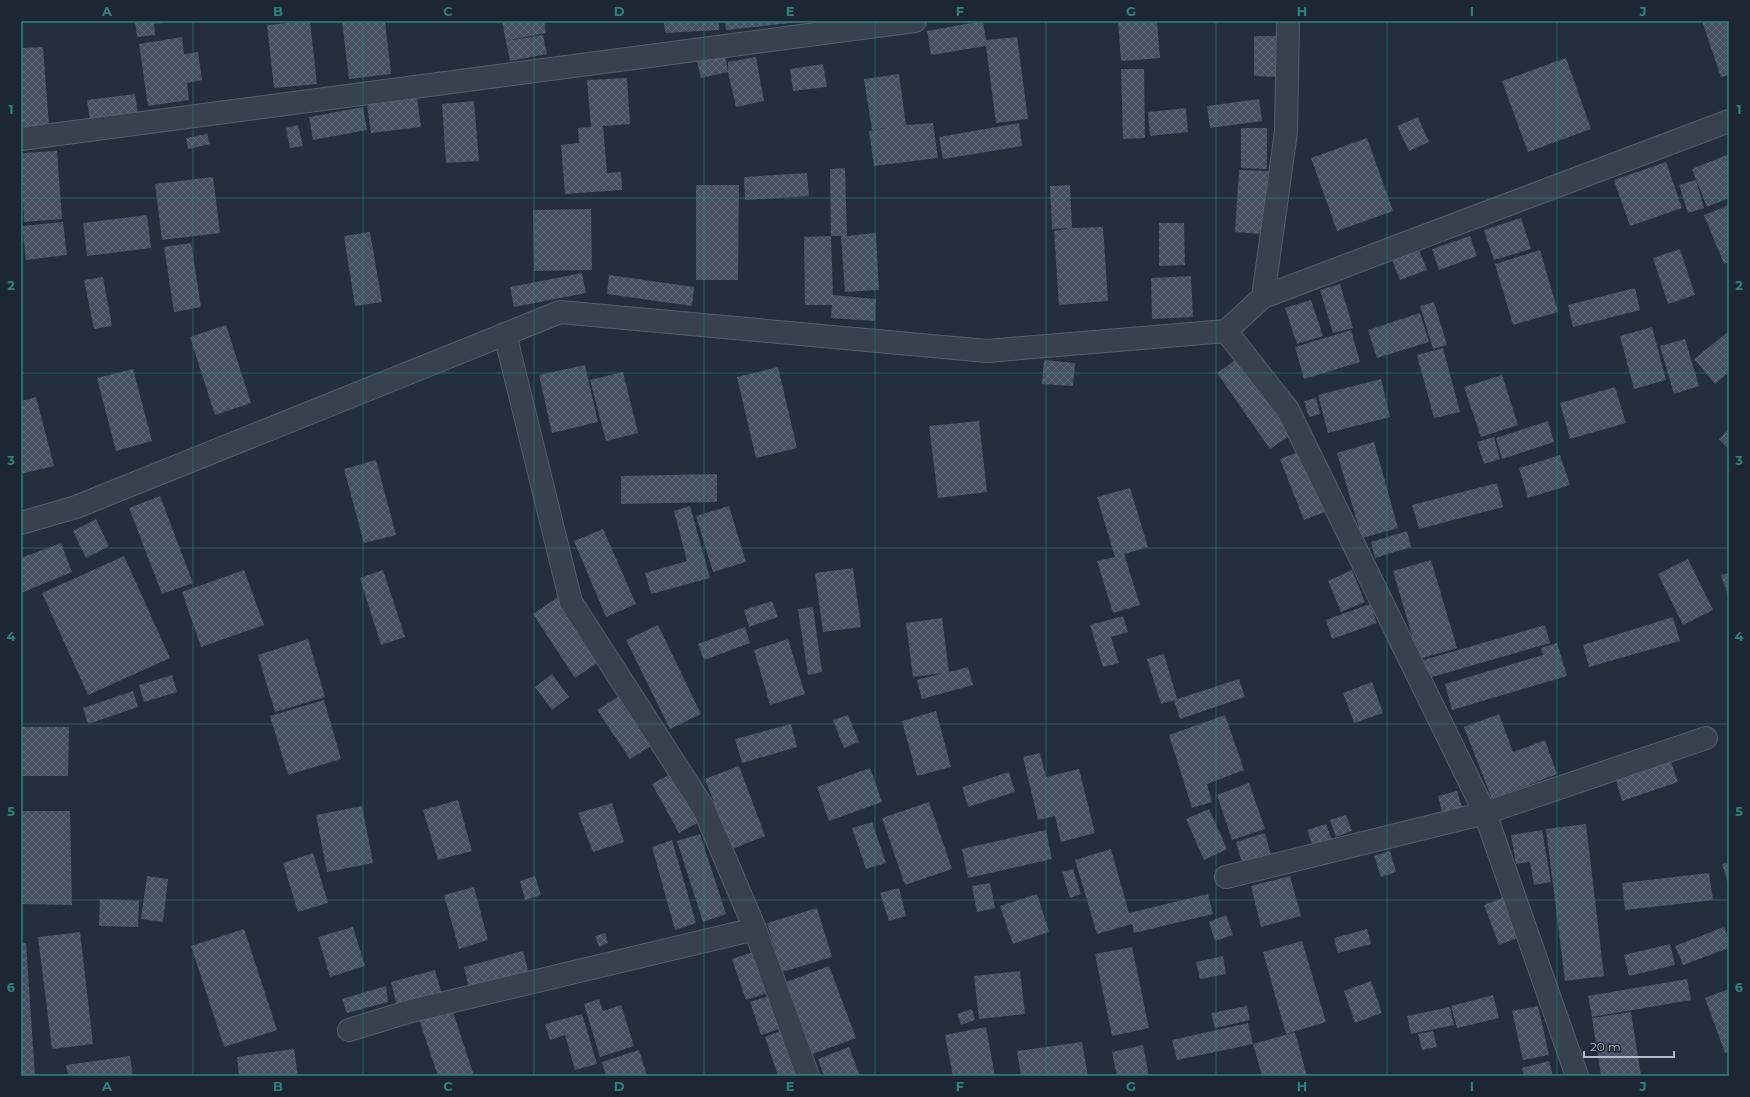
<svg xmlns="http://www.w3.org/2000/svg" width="1750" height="1097" font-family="Montserrat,sans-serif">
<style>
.building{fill:url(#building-cross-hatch)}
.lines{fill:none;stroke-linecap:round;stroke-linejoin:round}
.minor-casing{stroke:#565f6c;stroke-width:24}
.minor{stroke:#38414e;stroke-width:22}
.grid{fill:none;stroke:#308480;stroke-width:1;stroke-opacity:0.55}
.neatline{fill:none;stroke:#308480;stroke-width:1.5}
.grid-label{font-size:13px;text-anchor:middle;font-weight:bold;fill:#308480}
</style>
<defs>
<pattern id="building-cross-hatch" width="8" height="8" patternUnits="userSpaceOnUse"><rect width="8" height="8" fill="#455162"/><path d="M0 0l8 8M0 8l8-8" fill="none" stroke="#5d6877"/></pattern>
</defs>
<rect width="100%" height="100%" fill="#242f3e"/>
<!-- building -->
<path class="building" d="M135,21H171V22L154,24L155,35L137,37Z
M310,21L317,84L274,88L267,25Z
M342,21H385L391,74L349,79Z
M502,21H544L546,33L506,41Z
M664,21H719V30L665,33Z
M725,21H800V22L726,30Z
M983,21L986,40L1017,37L1028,119L996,123L986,46L931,55L927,31Z
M1118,21H1157L1160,58L1121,61Z
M1702,21H1729V75L1721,77Z
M543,35L547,54L510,61L506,41Z
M1254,36H1278V77L1254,76Z
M182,37L184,54L198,52L202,80L187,83L189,100L148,106L139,44Z
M43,47L49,126L21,128V48Z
M725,55L728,72V62L756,57L764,101L736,107L728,72L701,78L697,61Z
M1566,58L1591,129L1528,152L1502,81Z
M823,64L827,87L793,91L790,69Z
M1121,69H1144L1145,138L1123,139Z
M899,74L906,125L933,123L938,158L874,166L869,131L892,127L872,130L864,79Z
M627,78L630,124L603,126L607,173L621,172L622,190L565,194L561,145L579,143L578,128L591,127L587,80Z
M135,94L138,115L90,121L87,100Z
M417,98L421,127L371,133L367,105Z
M1259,99L1262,121L1210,128L1207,106Z
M474,101L479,161L446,163L442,104Z
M363,107L367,130L313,140L309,117Z
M1186,108L1188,132L1150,136L1148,112Z
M1418,117L1429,142L1409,151L1397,126Z
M1019,123L1022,146L943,159L939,137Z
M298,125L303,146L290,148L286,128Z
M1241,128H1267V169L1241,168Z
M207,134L210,144L188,149L186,138Z
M1367,138L1393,211L1337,231L1311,158Z
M57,151L62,219L24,222L21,153Z
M1729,154V198L1707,207L1692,169Z
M1666,162L1682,208L1630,226L1614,180Z
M845,168L847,236L876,233L879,290L845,292L841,236H831L830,169Z
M1239,170L1268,171L1263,234L1235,232Z
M807,173L809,196L745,200L744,177Z
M213,177L220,233L162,240L155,184Z
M1696,180L1704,208L1688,213L1679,185Z
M696,185H739L738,280H696Z
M1070,185L1072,228L1103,227L1108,301L1059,305L1054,231L1070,228L1052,229L1050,186Z
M1729,205V262L1724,264L1704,215Z
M591,209L592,270L534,271L533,210Z
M147,215L151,248L87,256L83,223Z
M1521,218L1531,249L1494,260L1484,230Z
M63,222L67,255L26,260L22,226Z
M1159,223H1184L1185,265L1159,266Z
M370,232L382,302L355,306L344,236Z
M831,236L833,295L876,299L875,321L831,318L832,305H805L804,237Z
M1470,236L1477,256L1439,270L1432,249Z
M191,243L201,307L174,312L164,247Z
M1680,249L1695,295L1668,304L1653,258Z
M1419,250L1427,270L1400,280L1392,260Z
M1540,250L1558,312L1513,325L1495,264Z
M582,273L586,293L514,307L510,287Z
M609,275L694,287L692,306L607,294Z
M1191,276L1193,317L1152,319L1151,278Z
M103,277L112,326L94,329L84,280Z
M1340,284L1353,328L1333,333L1320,290Z
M1635,288L1640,310L1573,327L1568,305Z
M1311,300L1323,336L1297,344L1285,308Z
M1434,302L1447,345L1433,349L1420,306Z
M1420,313L1429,342L1377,358L1368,330Z
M226,325L251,403L215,415L190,337Z
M1652,327L1666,380L1634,389L1620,336Z
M1351,330L1360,362L1304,379L1295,347Z
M1728,332L1729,372L1715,384L1694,359Z
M1685,339L1699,386L1674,394L1660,346Z
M1443,348L1460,412L1434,418L1417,355Z
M1237,359L1291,435L1270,449L1217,373Z
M1044,360L1075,363L1073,386L1042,384Z
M585,365L598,422L552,433L539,375Z
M778,367L797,448L756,458L737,377Z
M133,369L152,441L116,451L97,378Z
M623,372L638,433L606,441L590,380Z
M1502,375L1518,425L1481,437L1464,387Z
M1381,379L1390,417L1328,433L1318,395Z
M1615,387L1626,423L1570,439L1560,403Z
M36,397L54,466L21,474V401Z
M1316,398L1320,414L1309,417L1304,401Z
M979,421L987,492L938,498L929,426Z
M1548,421L1554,442L1502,459L1496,438Z
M1729,428V449L1719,439Z
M1494,437L1500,459L1484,464L1477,442Z
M1374,442L1398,528L1362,538L1337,453Z
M1301,451L1325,512L1304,520L1280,459Z
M1560,455L1570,485L1528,498L1519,468Z
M376,460L396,535L364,543L344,469Z
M717,474V502L621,504V476Z
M1497,483L1503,507L1419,529L1412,505Z
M1130,488L1148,547L1124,554L1140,605L1113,613L1097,561L1115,557L1097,497Z
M160,496L193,583L162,594L129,508Z
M690,506L710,578L651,594L645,573L687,561L674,511Z
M729,506L746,562L713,572L696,516Z
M96,519L109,546L86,558L73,531Z
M603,529L636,604L606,617L574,541Z
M1407,531L1411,547L1375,558L1371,542Z
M61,543L72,572L21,593V558Z
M124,556L170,658L88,695L42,593Z
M1688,559L1713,610L1683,625L1658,574Z
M1431,560L1457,648L1419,659L1393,571Z
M853,568L861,627L823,632L815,573Z
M244,570L264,625L201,647L182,592Z
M383,570L405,637L381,645L360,578Z
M1352,570L1365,602L1341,612L1328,581Z
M1729,573V598L1721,575Z
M558,597L600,661L575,678L533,614Z
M772,601L778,617L749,627L744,610Z
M1370,604L1377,623L1332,639L1326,620Z
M813,607L822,672L808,675L798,609Z
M1123,616L1128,632L1111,637L1119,663L1103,667L1090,625Z
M1673,617L1680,641L1589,667L1583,645Z
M942,618L949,672L968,667L973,685L922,699L917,680L943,673L913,677L906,623Z
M658,625L701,714L670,729L626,640Z
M1545,625L1550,643L1425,679L1420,661Z
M745,627L750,643L704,660L698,644Z
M308,639L325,697L275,712L258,655Z
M788,639L805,694L770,705L754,650Z
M1557,643L1567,676L1452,710L1445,684L1543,655L1541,648Z
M1164,654L1177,699L1239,679L1245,697L1180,719L1174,700L1161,704L1147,659Z
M552,674L569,697L552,710L535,687Z
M172,675L177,692L144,702L139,685Z
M1372,682L1383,713L1354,723L1343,693Z
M133,691L138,707L88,724L83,708Z
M618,697L651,746L630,759L597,710Z
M324,700L341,759L288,775L270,716Z
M936,711L951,767L917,776L902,721Z
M1499,714L1513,752L1545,740L1557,774L1492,799L1464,727Z
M848,715L859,742L844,748L833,720Z
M1225,715L1244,770L1207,784L1212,802L1192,808L1169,735Z
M791,724L797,747L742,763L735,739Z
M21,727H69L68,776H21Z
M1040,753L1046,777L1079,769L1095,833L1061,842L1055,816L1038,820L1023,757Z
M1670,759L1678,782L1622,801L1615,777Z
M739,766L765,836L732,849L705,779Z
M870,768L882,802L829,821L817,787Z
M674,772L701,821L679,833L652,784Z
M1009,772L1015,792L968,807L962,787Z
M1249,783L1265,829L1232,840L1217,795Z
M1457,791L1463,810L1443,816L1438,796Z
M458,800L472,851L438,860L423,810Z
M929,802L952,869L905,885L882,818Z
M612,803L624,842L593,852L578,813Z
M362,806L373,863L327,872L316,815Z
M1209,809L1227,849L1204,860L1186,819Z
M21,811H70L72,905L21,904Z
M1346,815L1352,831L1336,837L1330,820Z
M872,822L886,863L866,869L852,828Z
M1326,824L1333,843L1314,849L1307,830Z
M1586,824L1604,976L1565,981L1546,829Z
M1046,830L1052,859L968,878L962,849Z
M1542,830L1551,882L1534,885L1530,862L1516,864L1511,835Z
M1265,833L1271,855L1242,863L1236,842Z
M700,834L726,914L703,922L677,841Z
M672,840L696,923L675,930L652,847Z
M1111,849L1129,913L1208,894L1213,914L1134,933L1132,924L1097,934L1075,860Z
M1390,851L1396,872L1381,877L1374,856Z
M313,853L328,903L298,912L283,863Z
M1729,862V886L1722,864Z
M1073,869L1081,894L1070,898L1062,872Z
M1709,873L1713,900L1625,910L1622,883Z
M147,876L168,879L163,922L141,919Z
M535,876L541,895L525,900L520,881Z
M1290,876L1301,916L1261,927L1251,886Z
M990,883L995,908L977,912L972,886Z
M474,887L488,940L459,949L444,895Z
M899,888L906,916L889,921L880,893Z
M1037,894L1049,932L1013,944L1000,906Z
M1505,897L1520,937L1499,945L1484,905Z
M100,899L139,901L138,927L99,926Z
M817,908L832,957L782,972L767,923Z
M1226,915L1233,935L1215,941L1209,922Z
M353,927L365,966L330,977L318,937Z
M1724,927L1729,940V948L1683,965L1675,946Z
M244,929L277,1030L224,1047L191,946Z
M1367,929L1371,944L1338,953L1334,938Z
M80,932L93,1044L52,1049L38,937Z
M605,933L608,943L599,947L595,936Z
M1302,941L1326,1022L1286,1034L1263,952Z
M26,943L35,1076H21V944Z
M1670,944L1675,965L1629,976L1624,955Z
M1132,947L1149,1028L1112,1036L1095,954Z
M523,951L529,974L469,989L464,967Z
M756,951L770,992L746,1000L732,959Z
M1223,956L1226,974L1200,979L1196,962Z
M829,966L856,1038L813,1054L786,982Z
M435,970L442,995L397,1006L391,982Z
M1020,971L1025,1014L979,1019L974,976Z
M1687,979L1691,1000L1592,1017L1588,996Z
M1371,981L1382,1013L1355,1023L1344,991Z
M386,986L388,1002L347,1013L342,999Z
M1729,989V1052L1725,1053L1705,998Z
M772,995L782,1028L761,1035L750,1002Z
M1493,995L1499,1018L1457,1028L1451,1006Z
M599,999L603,1011L621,1005L634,1046L600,1057L584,1004Z
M1247,1006L1250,1020L1215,1028L1211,1013Z
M1538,1006L1549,1055L1523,1060L1512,1011Z
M1450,1007L1454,1025L1411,1034L1407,1016Z
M452,1009L474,1076H438L419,1019Z
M972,1009L975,1020L961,1025L957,1014Z
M1631,1012L1641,1076H1601L1592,1018Z
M582,1014L597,1064L575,1070L565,1035L550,1040L545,1024Z
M1248,1023L1253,1044L1177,1060L1172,1040Z
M986,1027L995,1076H953L945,1035Z
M783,1030L799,1074L794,1076H778L765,1037Z
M1433,1031L1437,1047L1422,1050L1418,1034Z
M1295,1032L1307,1076H1262L1253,1044Z
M1082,1042L1088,1076H1021L1017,1051Z
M1143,1045L1149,1076H1117L1112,1052Z
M849,1047L860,1076H824L818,1059Z
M294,1049L298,1076H239L237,1057Z
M639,1050L647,1076H606L602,1062Z
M130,1056L133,1076H68L66,1065Z
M1549,1061L1553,1076H1524L1522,1068Z"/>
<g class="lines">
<defs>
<path id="minor" d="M21,139L915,21
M1263,297L1286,132L1288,21
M1226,331L1288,410L1485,813L1577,1076
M505,334L571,602L704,809L755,929L808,1076
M21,523L76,507L560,312L987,351L1226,331L1263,297L1729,121
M1226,877L1485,813L1706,738
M349,1030L411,1011L755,929"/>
</defs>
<!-- minor casing -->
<use href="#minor" class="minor-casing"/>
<!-- minor -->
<use href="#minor" class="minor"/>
</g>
<!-- grid -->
<path class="grid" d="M193,21V1076M363,21V1076M534,21V1076M704,21V1076M875,21V1076M1046,21V1076M1216,21V1076M1387,21V1076M1557,21V1076M21,198H1729M21,373H1729M21,548H1729M21,724H1729M21,900H1729"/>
<!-- border -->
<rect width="1750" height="1097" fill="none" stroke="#1d2633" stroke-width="44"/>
<!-- scale -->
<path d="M1584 1051v6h90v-6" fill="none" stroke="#b4bcc9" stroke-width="2"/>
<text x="1590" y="1051" font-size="12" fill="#b4bcc9" stroke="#1d2633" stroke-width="3" paint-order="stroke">20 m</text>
<rect x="22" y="22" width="1706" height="1053" class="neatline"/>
<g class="grid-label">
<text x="107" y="16">A</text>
<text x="278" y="16">B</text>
<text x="448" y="16">C</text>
<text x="619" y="16">D</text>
<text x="790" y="16">E</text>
<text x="960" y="16">F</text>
<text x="1131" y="16">G</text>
<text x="1302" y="16">H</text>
<text x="1472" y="16">I</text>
<text x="1643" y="16">J</text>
<text x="11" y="114">1</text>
<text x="1739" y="114">1</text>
<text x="11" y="290">2</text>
<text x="1739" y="290">2</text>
<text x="11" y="465">3</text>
<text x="1739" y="465">3</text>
<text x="11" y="641">4</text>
<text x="1739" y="641">4</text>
<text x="11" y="816">5</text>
<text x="1739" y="816">5</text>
<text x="11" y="992">6</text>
<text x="1739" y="992">6</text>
<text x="107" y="1091">A</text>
<text x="278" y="1091">B</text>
<text x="448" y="1091">C</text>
<text x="619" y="1091">D</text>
<text x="790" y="1091">E</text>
<text x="960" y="1091">F</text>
<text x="1131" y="1091">G</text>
<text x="1302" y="1091">H</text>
<text x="1472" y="1091">I</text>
<text x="1643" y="1091">J</text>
</g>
</svg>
